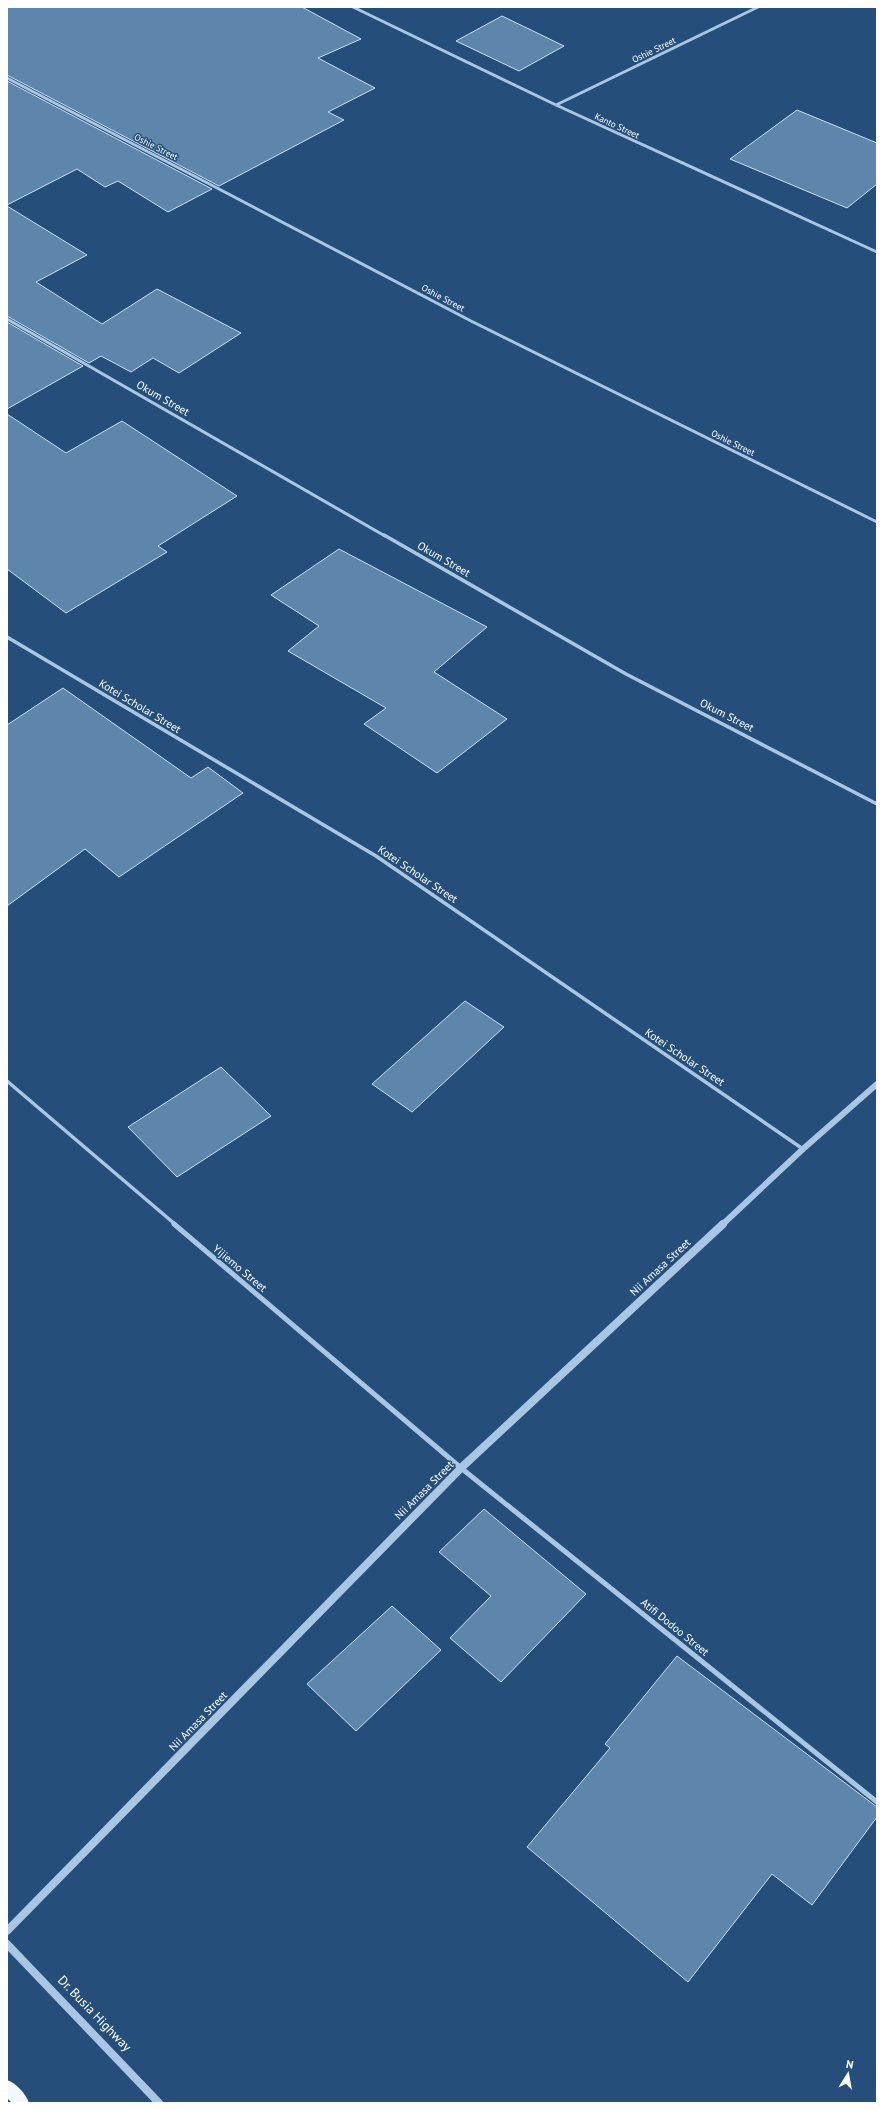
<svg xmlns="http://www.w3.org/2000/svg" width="884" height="2110" font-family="'PT Sans',sans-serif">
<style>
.building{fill:#5e85ac;stroke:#cbe0f3}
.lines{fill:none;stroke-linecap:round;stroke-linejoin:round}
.minor-far2{stroke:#a9c7e4;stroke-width:3}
.minor-far1{stroke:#a9c7e4;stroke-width:3.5}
.minor{stroke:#a9c7e4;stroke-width:5}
.tertiary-far1{stroke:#a9c7e4;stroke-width:6}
.tertiary{stroke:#a9c7e4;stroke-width:8}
.trunk{fill:#f4f8fe;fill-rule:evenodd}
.labels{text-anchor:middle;stroke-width:3;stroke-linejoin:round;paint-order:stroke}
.far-street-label{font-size:9px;fill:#fff;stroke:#254f7a}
.street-label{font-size:11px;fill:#fff;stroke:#254f7a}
.near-street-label{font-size:13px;fill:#fff;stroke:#254f7a}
</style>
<rect width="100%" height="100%" fill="#254f7a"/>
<!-- building -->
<path class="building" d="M7,7H302L361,39L318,58L375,88L328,112L344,120L219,186L7,75Z
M502,16L564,46L519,71L456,41Z
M7,81L212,189L168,212L118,181L105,187L77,169L7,205Z
M797,110L877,143V184L847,208L730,159Z
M7,206L87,255L36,282L102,324L157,289L241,333L179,373L153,358L131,372L101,356L89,363L7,316Z
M7,322L83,366L7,409Z
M7,414L66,453L122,421L237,496L158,546L167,552L66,613L7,569Z
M339,549L487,627L434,672L507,719L437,773L364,724L386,708L288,651L319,626L271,595Z
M63,688L191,778L208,767L243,793L119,877L85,849L7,906V725Z
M465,1001L504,1027L412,1112L372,1084Z
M221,1067L271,1116L177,1177L128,1127Z
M484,1509L586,1594L501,1682L450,1638L491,1596L439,1552Z
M392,1606L441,1650L356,1731L307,1684Z
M677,1656L877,1807V1817L812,1905L772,1874L688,1982L527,1847L610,1748L605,1744Z"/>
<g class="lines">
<!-- minor-far2 -->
<path class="minor-far2" d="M353,7L556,105L877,252
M7,78L471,321L877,522
M556,105L758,7
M7,319L385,536"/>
<!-- minor-far1 -->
<path class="minor-far1" d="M384,535L626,674L877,804
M7,637L376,856L803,1149
M7,1081L176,1225"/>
<!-- minor -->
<path class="minor" d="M174,1224L461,1468L877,1802"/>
<!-- tertiary-far1 -->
<path class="tertiary-far1" d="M722,1225L803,1149L877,1084"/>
<!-- tertiary -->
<path class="tertiary" d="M7,1931L461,1468L723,1224
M7,1944L159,2103"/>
<!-- trunk -->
<path class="trunk" d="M7,2080C16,2083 26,2094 29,2103H12L7,2098Z"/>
</g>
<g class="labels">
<!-- far-street labels -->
<g class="far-street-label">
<text transform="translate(654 50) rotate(-26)" y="3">Oshie Street</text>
<text transform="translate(617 126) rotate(25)" y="3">Kanto Street</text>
<text transform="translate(156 147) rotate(27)" y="3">Oshie Street</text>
<text transform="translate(443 298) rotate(28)" y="3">Oshie Street</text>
<text transform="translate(733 443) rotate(26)" y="3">Oshie Street</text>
</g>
<!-- street labels -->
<g class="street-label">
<text transform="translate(163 398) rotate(30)" y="4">Okum Street</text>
<text transform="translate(444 559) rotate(30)" y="4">Okum Street</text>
<text transform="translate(140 706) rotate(31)" y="4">Kotei Scholar Street</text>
<text transform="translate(727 715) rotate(27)" y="4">Okum Street</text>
<text transform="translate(418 874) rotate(34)" y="4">Kotei Scholar Street</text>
<text transform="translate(685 1057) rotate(34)" y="4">Kotei Scholar Street</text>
<text transform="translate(660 1267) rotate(-43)" y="4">Nii Amasa Street</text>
<text transform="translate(240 1268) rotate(40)" y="4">Yijiemo Street</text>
<text transform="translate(424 1490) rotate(-45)" y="4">Nii Amasa Street</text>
<text transform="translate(675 1627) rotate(39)" y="4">Atifi Dodoo Street</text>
<text transform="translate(198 1721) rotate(-46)" y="4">Nii Amasa Street</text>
</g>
<!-- near-street labels -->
<g class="near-street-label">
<text transform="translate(95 2013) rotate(46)" y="5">Dr. Busia Highway</text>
</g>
</g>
<!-- border -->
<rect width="884" height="2110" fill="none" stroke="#ffffff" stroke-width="16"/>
<!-- north arrow -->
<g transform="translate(848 2074) rotate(11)" stroke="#254f7a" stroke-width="3" paint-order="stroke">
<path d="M0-3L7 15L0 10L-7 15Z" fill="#ffffff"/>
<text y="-6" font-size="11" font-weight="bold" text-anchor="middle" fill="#ffffff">N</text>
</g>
</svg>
